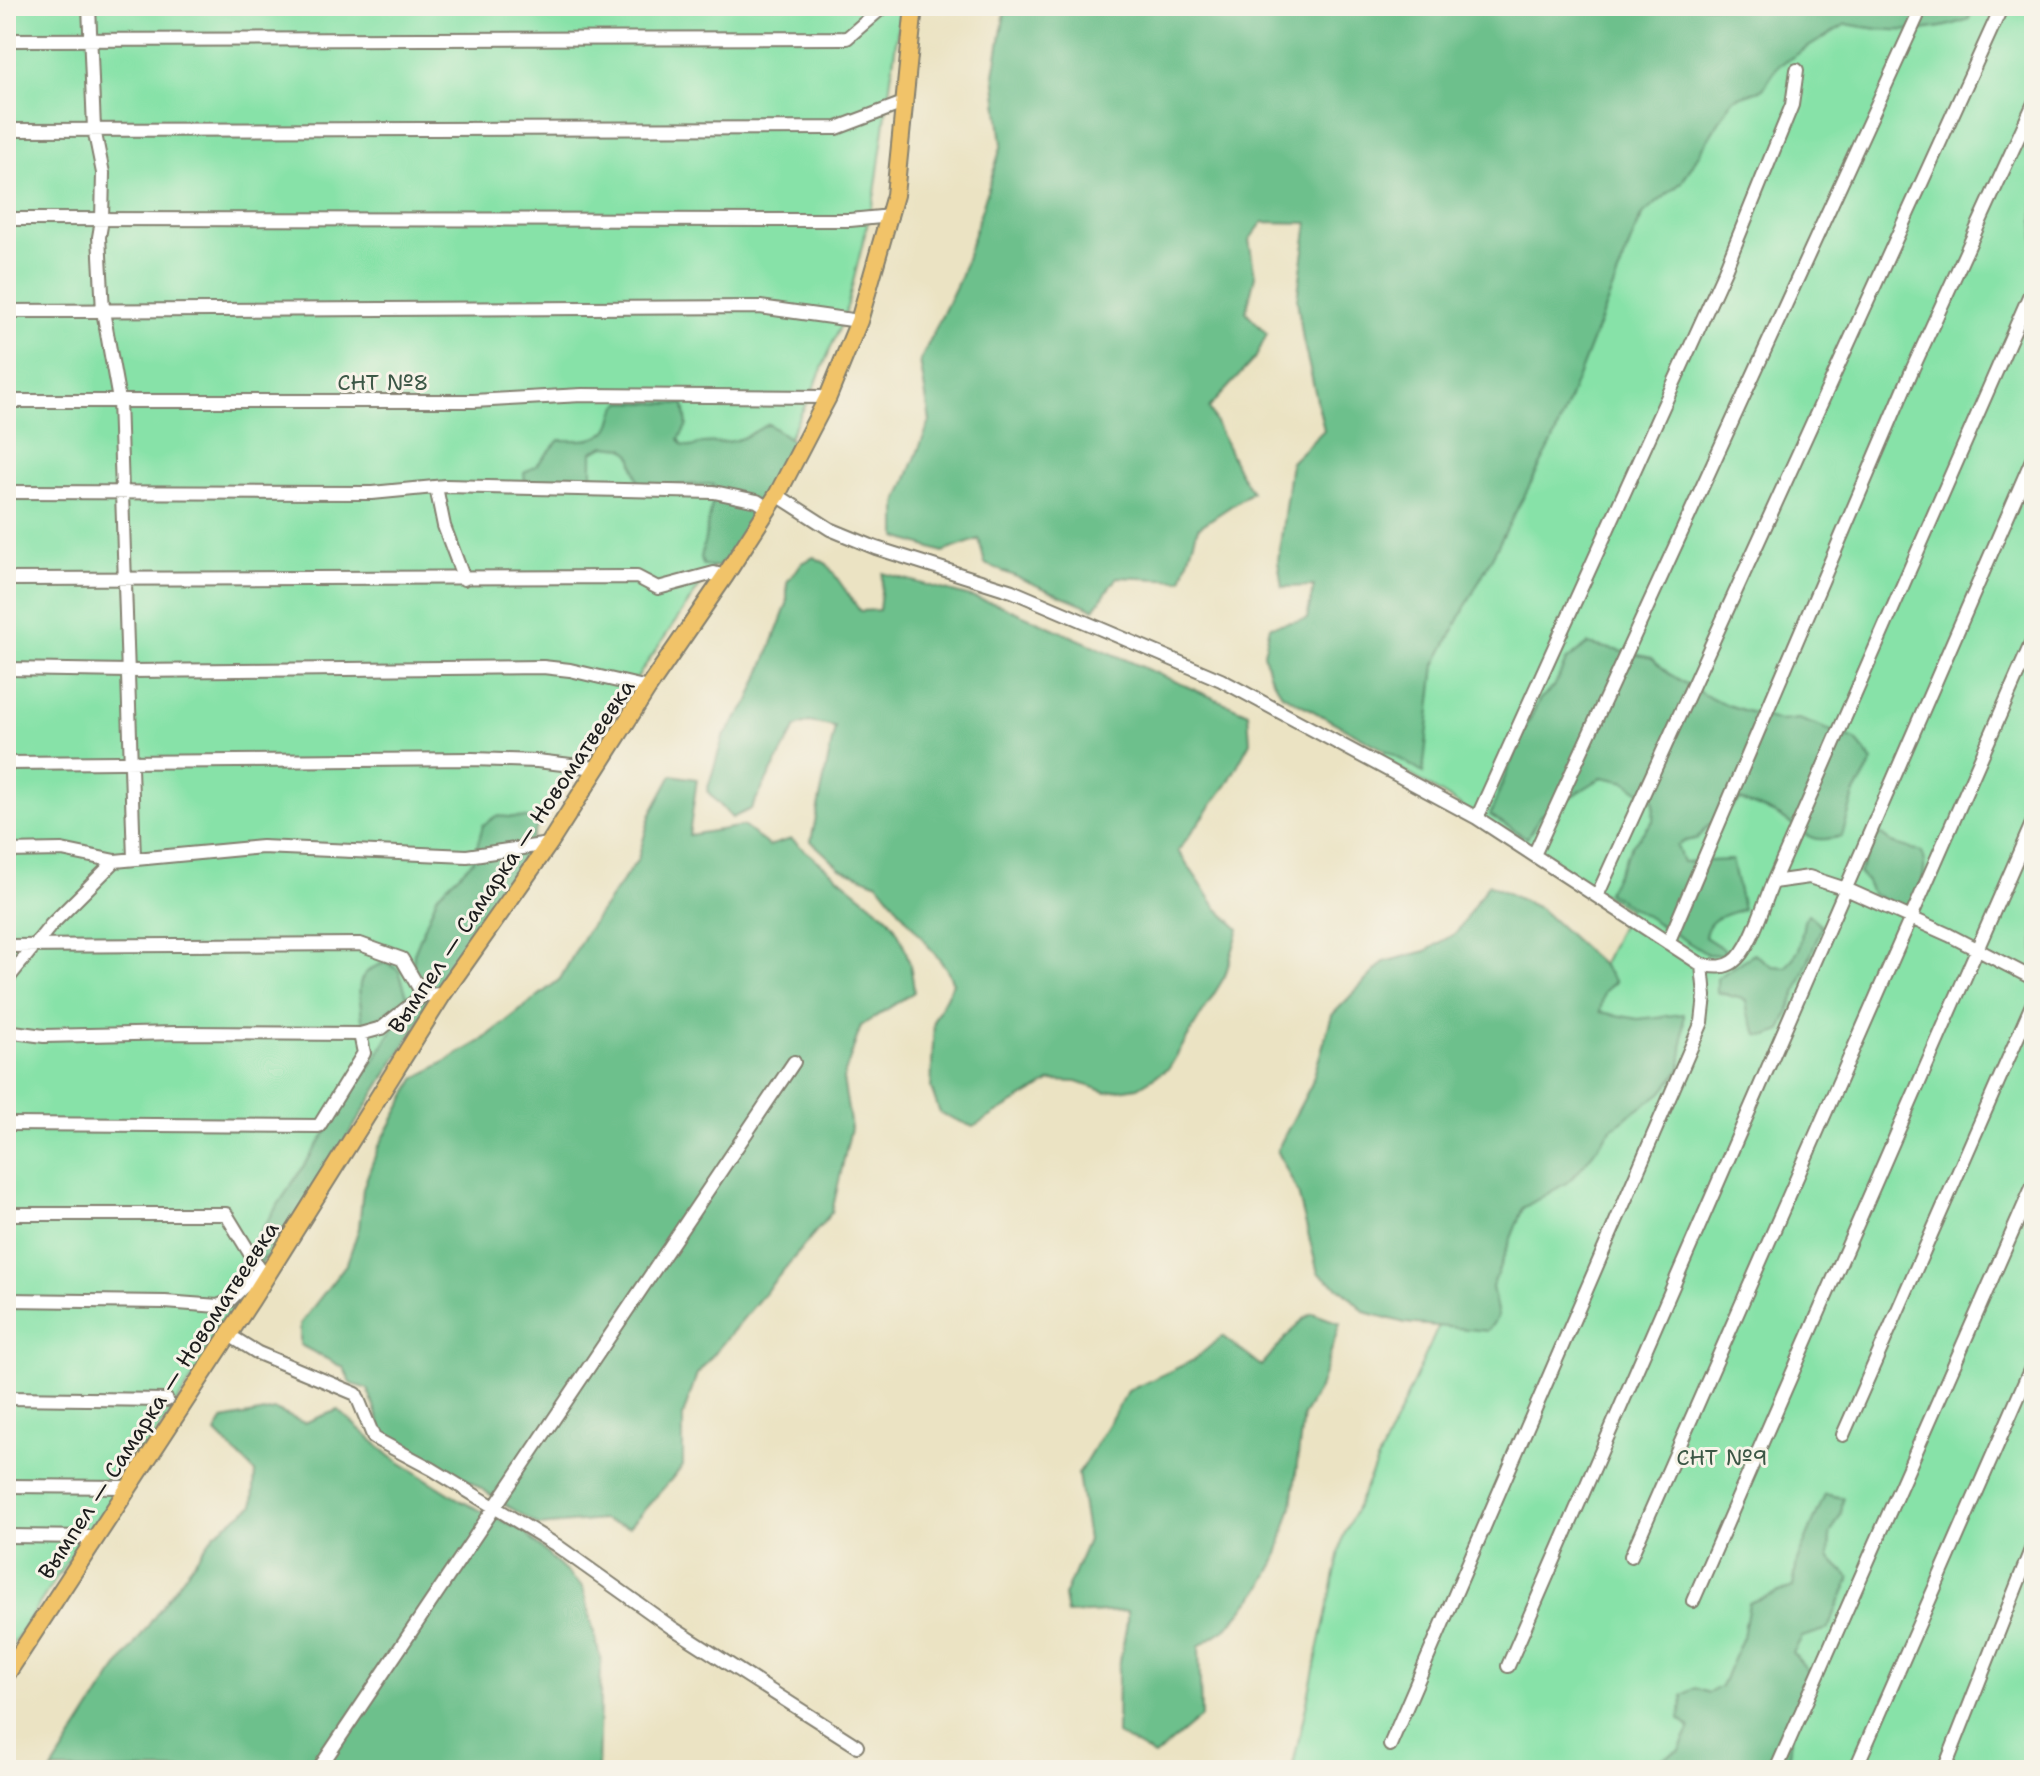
<svg xmlns="http://www.w3.org/2000/svg" width="2040" height="1776" font-family="'Shantell Sans',sans-serif">
<style>
.green{fill:#87e2a8;stroke:#527f62;stroke-width:2}
.forest{fill:#6dc08c;stroke:#446e54;stroke-width:2}
.lines{fill:none;stroke-linecap:round;stroke-linejoin:round}
.minor-casing{stroke:#848070;stroke-width:16}
.major-casing{stroke:#848070;stroke-width:20}
.minor{stroke:#fff;stroke-width:12}
.major{stroke:#f1c369;stroke-width:16}
.labels{text-anchor:middle;stroke-width:6;stroke-linejoin:round;paint-order:stroke}
.park-label{font-size:22px;fill:#3c5746;stroke:#f7f3e8}
.street-label{font-size:22px;fill:#1c1c1c;stroke:#f7f3e8}
</style>
<rect width="100%" height="100%" fill="#f7f3e8"/>
<filter id="ink" filterUnits="userSpaceOnUse"><feTurbulence type="fractalNoise" baseFrequency=".0125" numOctaves="2"/><feDisplacementMap in="SourceGraphic" scale="16" xChannelSelector="R" yChannelSelector="G"/><feConvolveMatrix kernelMatrix="1 2 1 2 8 2 1 2 1" color-interpolation-filters="sRGB"/></filter>
<filter id="wash" filterUnits="userSpaceOnUse"><feTurbulence type="fractalNoise" baseFrequency=".006" numOctaves="4" result="noise"/><feDisplacementMap in="SourceGraphic" scale="32" xChannelSelector="R" yChannelSelector="G"/><feGaussianBlur stdDeviation="1.8" result="paint"/><feColorMatrix in="noise" values="0 0 0 0 0 0 0 0 0 0 0 0 0 0 0 0 0 1.4 0 .05"/><feComposite in="paint" operator="in"/></filter>
<g filter="url(#wash)">
<rect width="100%" height="100%" fill="#ebe3c3"/>
<!-- green -->
<path class="green" d="M6,6H901L875,193L845,315L812,392L764,486L711,570L629,689L571,764L532,833L436,977L199,1369L126,1481L89,1531L6,1532Z
M1744,6H2034V1770H1292L1343,1537L1628,909L1382,757Z
M6,1539H82L6,1654Z"/>
<!-- forest -->
<path class="forest" d="M1006,6H1973L1969,19C1929,35 1887,32 1846,24L1778,66L1763,89L1733,99L1682,182L1641,216L1553,441L1435,665L1423,773L1392,754L1282,694L1269,674L1264,653L1270,626L1307,619L1314,586L1282,587L1278,561L1291,462L1324,430L1303,340L1297,299L1308,223L1263,222L1249,240L1255,276L1246,312L1267,334L1256,357L1209,408L1238,470L1252,492L1198,528L1182,580L1117,577L1094,609L985,564L979,539L943,552L897,537V504L930,421L920,361L960,278L1002,144L994,74Z
M622,402L684,404L687,425L679,439L683,445L692,447C704,440 712,444 725,442C741,441 754,432 768,424L792,440C774,485 756,535 718,567L703,565L701,558L712,504L713,484L639,486L631,455L624,448L605,446L592,452V475L587,482H525L524,473L537,465L559,440C575,440 604,443 611,424C614,416 614,408 622,402Z
M814,557L827,564L860,611L879,610L883,573L1000,605L1248,713L1250,742L1228,783L1178,851L1217,908L1239,929L1225,976L1169,1068L1138,1087L1106,1092L1077,1082L1051,1081L973,1127L940,1113L931,1088L934,1020L953,983L946,968L878,883L840,868L811,841L835,727L809,722L796,727L751,809L732,818L707,791L723,738L749,701L767,657L787,604V582L802,563Z
M1588,644L1652,658L1668,673L1712,699L1727,705L1779,721L1799,719L1856,740L1873,761L1854,795L1842,836C1805,846 1806,831 1777,815C1765,809 1752,805 1740,800L1706,828L1697,839L1683,841L1677,846L1683,862L1732,860L1743,909C1725,916 1708,916 1705,937L1725,950L1721,955L1707,954L1607,892L1632,845L1653,821L1654,802L1626,782L1603,777L1540,816L1527,838L1490,815L1520,738L1540,699L1554,687L1566,661Z
M672,775L697,779L689,835L743,826L769,846L791,839L888,917C904,938 912,965 914,992L861,1026L843,1079L851,1128L832,1212L697,1374L683,1416V1466L629,1527L602,1520L539,1526L466,1479L383,1434L368,1389L351,1384L344,1368L300,1345V1324L347,1263L359,1228L363,1188L378,1148L415,1079L481,1041L560,979L585,934L638,859L650,816Z
M496,816L541,819L512,880L472,931L408,1040L275,1252L264,1258L244,1280L235,1275L254,1241L375,1059L419,985L413,967L414,953L438,894L473,861L483,825Z
M1879,833L1892,843L1922,852C1929,877 1919,889 1906,910L1872,894L1867,882L1859,873Z
M1488,884L1541,909L1602,965L1615,982L1604,992L1600,1012L1638,1019L1684,1014L1681,1069L1661,1093L1612,1128L1578,1172L1566,1183L1523,1208L1492,1287L1498,1316L1488,1331L1405,1323L1365,1312L1345,1292L1318,1273L1298,1193L1277,1150L1311,1085L1332,1015L1384,962L1426,951L1457,932Z
M1808,914L1822,926L1781,1031L1768,1036L1758,1035L1748,1014L1746,1000L1717,992V978L1754,954L1772,966L1786,967L1799,950L1804,921Z
M387,962L399,971L408,999L368,1024L362,1021C361,991 349,974 387,962Z
M1312,1313L1340,1323L1319,1389L1303,1415L1292,1506L1276,1561L1262,1587L1228,1627L1199,1646L1201,1717L1155,1756L1117,1734L1118,1672L1127,1623V1611L1067,1614L1064,1596L1088,1540L1078,1474L1128,1391L1194,1360L1222,1336L1261,1366L1298,1324Z
M275,1410L304,1423L338,1410L390,1456L463,1502L522,1530L583,1588L601,1661L598,1770H52L111,1677L215,1533L253,1505L255,1472L216,1433L223,1420Z
M1825,1494L1843,1498L1841,1514L1830,1535L1829,1557L1850,1578L1828,1629L1802,1637L1793,1653L1810,1673L1794,1709L1788,1765L1801,1770H1653L1654,1763L1679,1750L1690,1728L1680,1719L1683,1695L1695,1688L1709,1693L1721,1686L1743,1637L1749,1603L1793,1587L1797,1561Z"/>
</g>
<g filter="url(#ink)">
<g class="lines">
<defs>
<path id="minor" d="M89,6L94,129L103,173L102,220L99,237L103,311L119,400L134,859
M6,40L847,38L884,6
M6,130L837,128L906,102
M6,219L850,220L891,216
M6,311L760,307L859,321
M6,401H473L582,395L828,397
M436,487L444,526L464,579
M6,492L372,493L445,486L714,492L757,501L768,508
M777,495L830,529L876,548L1012,591L1221,680L1477,818L1702,965C1712,966 1723,969 1733,962C1751,950 1764,902 1773,882L1809,877L1846,889L1949,935L2034,979
M6,579L637,577L658,588L714,573L725,576
M6,669L129,671L543,667L570,670L648,688
M6,763L472,759L537,761L596,768
M1477,818L1725,270L1792,105L1797,70
M6,851L62,850L115,861
M1534,855L1917,17
M1773,882L2034,285
M1597,896L2002,6
M1668,943L1913,368L2034,103
M6,946L360,944L402,959L423,995L443,994
M6,981L51,925L115,861L262,847L467,856L549,844
M6,1031L44,1036L177,1033L360,1034L382,1028L423,995
M6,1124L319,1126L364,1053L360,1034
M6,1214H226L262,1273L267,1275
M6,1300L165,1302L218,1306L229,1301L255,1275L262,1273
M229,1335L258,1353L356,1394L374,1438L432,1469L556,1545L671,1627L857,1746
M6,1398L167,1400
M1843,1435L2034,1000
M6,1486L129,1487
M6,1536L94,1537
M1631,1556L2034,637
M1693,1601L2034,819
M1508,1666L2034,455
M1390,1745L1702,1022L1705,996L1702,965
M318,1770L794,1062
M1776,1770L2034,1183
M1855,1770L2034,1361
M1944,1770L2034,1542"/>
<path id="major" d="M6,1675L252,1299L443,994L549,844L648,688L725,576L777,495L828,397L859,321L895,195L914,6"/>
</defs>
<!-- minor casing -->
<use href="#minor" class="minor-casing"/>
<!-- major casing -->
<use href="#major" class="major-casing"/>
<!-- minor -->
<use href="#minor" class="minor"/>
<!-- major -->
<use href="#major" class="major"/>
</g>
</g>
<g class="labels">
<!-- park labels -->
<g class="park-label">
<text x="383" y="390">СНТ №8</text>
<text x="1722" y="1465">СНТ №9</text>
</g>
<!-- street labels -->
<g class="street-label">
<text transform="translate(511 856) rotate(-56)" y="8">Вымпел — Самарка — Новоматвеевка</text>
<text transform="translate(158 1400) rotate(-57)" y="8">Вымпел — Самарка — Новоматвеевка</text>
</g>
</g>
<!-- margin -->
<rect width="2040" height="1776" fill="none" stroke="#f7f3e8" stroke-width="32"/>
</svg>
